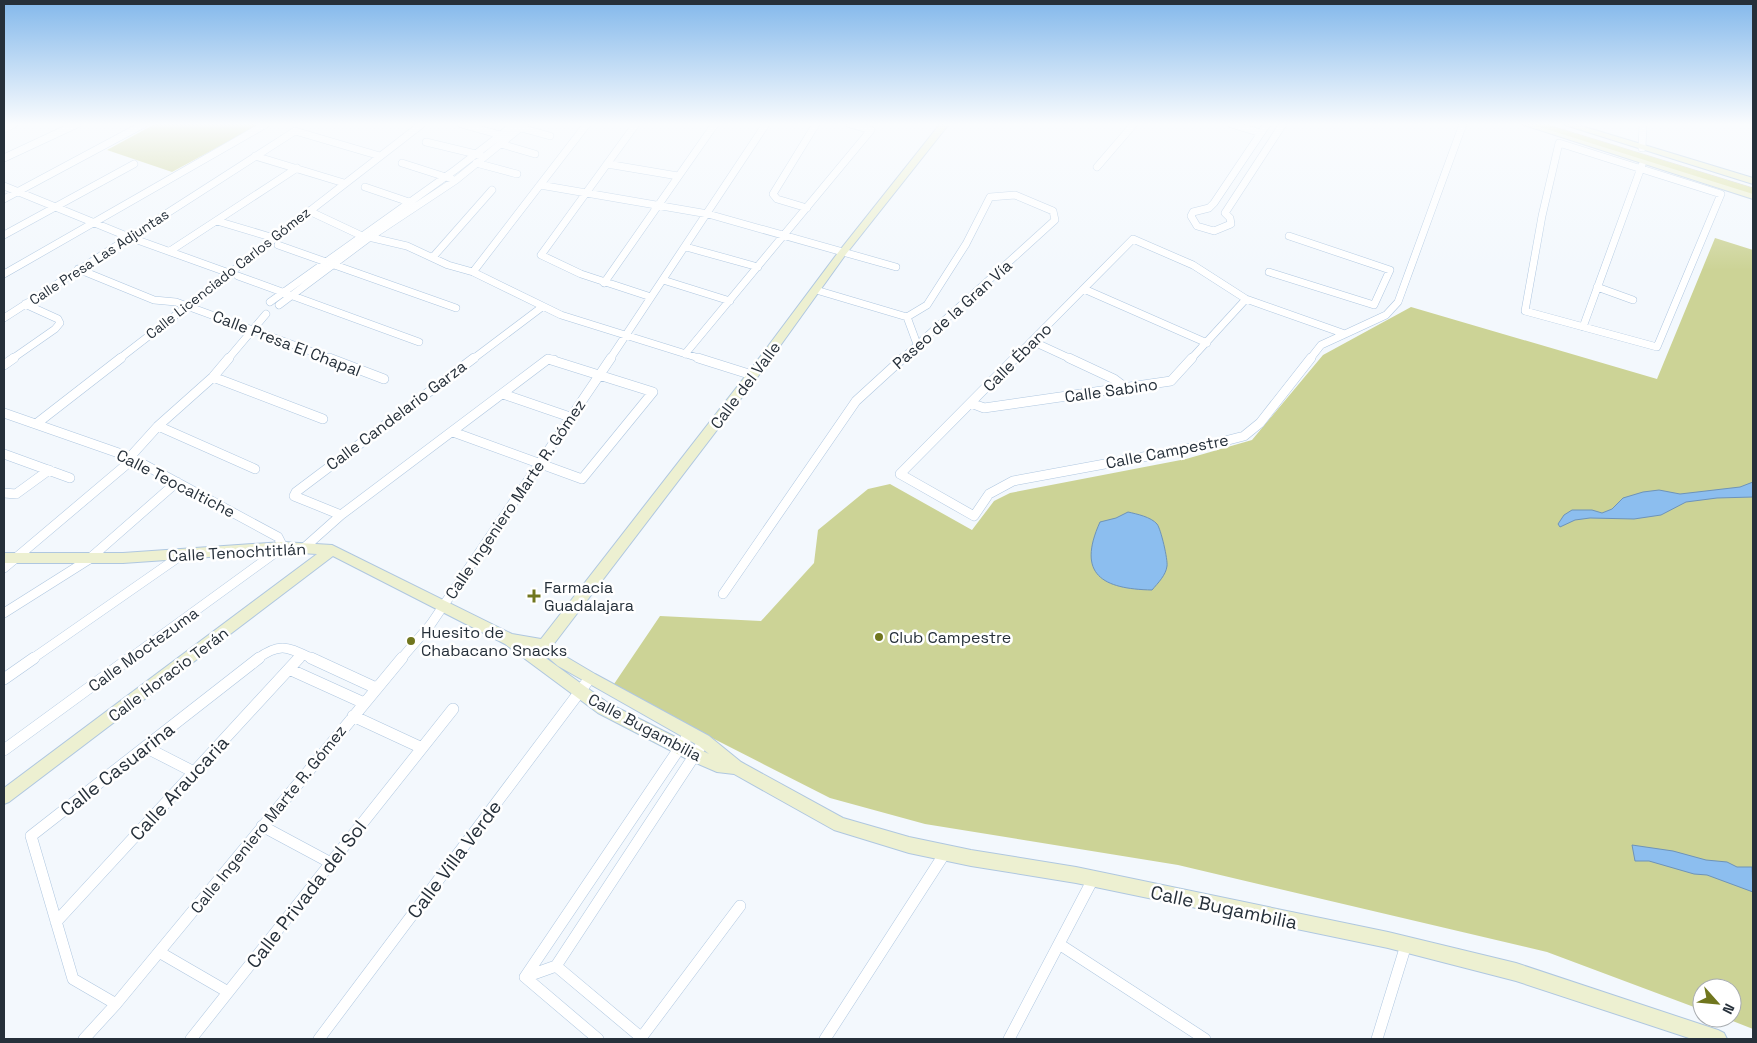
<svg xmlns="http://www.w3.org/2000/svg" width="1757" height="1043" font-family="'Space Grotesk',sans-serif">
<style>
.green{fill:#ccd396}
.water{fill:#8cbeef;stroke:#6d93b9}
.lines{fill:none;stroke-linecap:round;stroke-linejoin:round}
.street-far2-casing{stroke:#afc7e0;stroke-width:8}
.street-far1-casing{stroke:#afc7e0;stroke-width:10}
.street-casing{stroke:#afc7e0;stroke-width:12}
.secondary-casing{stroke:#afc7e0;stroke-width:2}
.primary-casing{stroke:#cfd1d4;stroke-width:1}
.street-far2{stroke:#fff;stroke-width:7}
.street-far1{stroke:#fff;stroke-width:9}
.street{stroke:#fff;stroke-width:11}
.secondary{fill:#edf0d1;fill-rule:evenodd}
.primary{fill:#dce1a4;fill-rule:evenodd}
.poi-dot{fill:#70761e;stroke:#fff;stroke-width:2}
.labels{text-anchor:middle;stroke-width:5;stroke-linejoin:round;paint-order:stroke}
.far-street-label{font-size:14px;fill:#26303a;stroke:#fff}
.street-label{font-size:16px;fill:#26303a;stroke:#fff}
.poi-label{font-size:16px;fill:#26303a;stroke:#fff;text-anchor:start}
.near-street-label{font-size:19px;fill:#26303a;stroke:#fff}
</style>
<rect width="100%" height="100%" fill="#f3f8fd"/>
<!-- green -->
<path class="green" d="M155,124H260L172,172L107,150Z
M1715,238L1753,250V1029L1725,1018H1732V988H1702V1010L1547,952L1178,865L925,824L830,798L612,687L660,616L761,621L814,563L818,530L868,489L890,484L972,530L994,501L1010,493L1186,459L1252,440L1323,355L1411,307L1657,379Z"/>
<!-- water -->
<path class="water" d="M1753,482V497L1717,498L1686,502L1661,515L1634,519L1590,518L1575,520L1560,527L1558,524L1564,515L1572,510H1592L1602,513L1612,509L1623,498L1643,492L1659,490L1680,494L1740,487Z
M1128,512C1137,514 1151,517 1157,524C1161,529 1168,560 1167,566C1166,575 1158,583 1152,590C1103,589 1076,575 1100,522L1116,518Z
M1632,845L1673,851L1706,860L1727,862L1737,867H1752L1753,892L1707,875L1694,874L1649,861H1635Z"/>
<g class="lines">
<defs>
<path id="street-far2" d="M461,124L504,136
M636,124L541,255L581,274L651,297
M1231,124L1261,133
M1267,124L1214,203L1209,208L1193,212L1191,216L1197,226L1214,231L1231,224L1230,218L1225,213L1283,124
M521,128L550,136
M4,129L14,124
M426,142L480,155
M1559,143L1721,194L1657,347L1525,311L1542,216Z
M501,144L535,154
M1642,148L1643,124
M255,156L344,183
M4,158L77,124
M402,163L452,179
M476,163L517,174
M607,164L678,176
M1097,167L1134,124
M540,185L708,214L896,267
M4,186L129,237L229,273
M365,187L412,203
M4,199L144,124
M807,208L777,199L773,194L816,124
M309,211L360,235L407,246L448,265L473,272L561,315L702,359
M217,221L274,238
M4,235L134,164
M278,245L456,308
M686,247L758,267
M170,251L297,168
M433,257L492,190
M78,269L154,300L176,302L332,359
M473,272L587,124
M1269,272L1374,305L1390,270L1289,236
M4,274L266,124
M238,276L419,342
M663,280L730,301
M604,283L715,124
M1597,287L1633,300
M1084,289L1207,343
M816,290L907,317L917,344
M270,302L455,170L515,124
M279,305L370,237L456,180L525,124
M4,318L295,131L380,156
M1583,327L1642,165
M1345,334L1386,315L1398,302L1463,124
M1032,341L1071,359
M685,354L871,130L850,124
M12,359L55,329L60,323L58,319L25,304
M119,359L422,124
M228,359L266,314
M473,359L542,307
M548,359H554
M610,359L766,124
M902,359L1055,220L1053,211L1015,195L990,197L966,244L927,305L907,317
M1014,359L1133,239L1193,265L1246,299L1345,334
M1191,359L1246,299
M1310,359L1321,345L1345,334"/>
<path id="street-far1" d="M329,358L384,379
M698,358L752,375
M1015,358L900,474L974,516L989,494L1013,481L1213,444L1244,436L1260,423L1311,358
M1069,358L1114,379L1126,388
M4,365L14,358
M213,377L323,419
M503,394L570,417
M971,403L984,408L1171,381L1192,358
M4,413L130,457L278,537L283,547L129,659
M36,424L121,358
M158,426L255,469
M4,454L70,478
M130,457L158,426L213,377L229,358
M4,493L16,494L49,470
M341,515L294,496L296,492L474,358
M305,547L341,515L548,359L653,392L582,479L453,432
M4,568L133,459
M723,594L856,401L903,358
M4,613L88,560L177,482
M32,659L183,554
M257,659C281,641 289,648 313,659
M298,659L302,655
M401,659L431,624L611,358"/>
<path id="street" d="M311,658L376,688
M289,669L364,703
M4,679L34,658
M353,716L422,748
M145,747L194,772
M4,750L130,658
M262,826L331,863
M56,922L299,658
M1059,944L1205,1039
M159,952L228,992
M556,966L704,741
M556,966L643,1039
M525,977L689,734
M525,977L598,1039
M525,977L556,966
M116,1004L73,979L31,836L259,658
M641,1038L740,906
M84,1039L116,1004L402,658
M191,1039L453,709
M319,1039L590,678
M825,1039L945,853
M1009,1039L1093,879
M1377,1039L1406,945"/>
<path id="secondary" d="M940,124H949L846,254L762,371L553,645L568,658L595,674L709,736L741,762L843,818L909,837L971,850L1076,867L1388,932L1516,963L1718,1030L1724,1033L1727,1039H1692L1516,981L1388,948L1076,883L971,866L909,853L834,830L734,774L717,772L689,760L598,713L505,644L333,556L9,802L4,804V788L317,554L283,552L123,563H4V553H123L283,542L332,545L512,634L541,639L754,365L840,250ZM545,655L558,666L699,746L709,754L608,703L543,656Z
M1521,124H1534L1753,193V199Z
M1562,124H1575L1753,178V184Z"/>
<path id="primary" d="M1530,124H1545L1753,188V194Z"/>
</defs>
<!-- street-far2 casing -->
<use href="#street-far2" class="street-far2-casing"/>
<!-- street-far1 casing -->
<use href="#street-far1" class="street-far1-casing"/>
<!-- street casing -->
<use href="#street" class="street-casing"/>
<!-- secondary casing -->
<use href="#secondary" class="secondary-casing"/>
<!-- primary casing -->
<use href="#primary" class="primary-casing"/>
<!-- street-far2 -->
<use href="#street-far2" class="street-far2"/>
<!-- street-far1 -->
<use href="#street-far1" class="street-far1"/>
<!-- street -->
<use href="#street" class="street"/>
<!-- secondary -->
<use href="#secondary" class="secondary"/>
<!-- primary -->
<use href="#primary" class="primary"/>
</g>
<!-- sky -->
<linearGradient id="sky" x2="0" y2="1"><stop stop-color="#83b8eb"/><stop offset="0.46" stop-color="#fafcfe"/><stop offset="1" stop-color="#fafcfe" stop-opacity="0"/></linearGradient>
<rect width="1757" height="270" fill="url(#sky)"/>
<!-- markers -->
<g class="poi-dot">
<path d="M531.5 588.5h5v5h5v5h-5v5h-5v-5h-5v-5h5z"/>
<circle cx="879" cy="637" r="5"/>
<circle cx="411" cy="641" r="5"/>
</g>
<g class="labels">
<!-- far-street labels -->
<g class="far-street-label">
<text transform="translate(99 257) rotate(-33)" y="5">Calle Presa Las Adjuntas</text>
<text transform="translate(228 273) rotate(-38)" y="5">Calle Licenciado Carlos Gómez</text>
</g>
<!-- street labels -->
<g class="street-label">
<text transform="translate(952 314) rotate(-42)" y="6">Paseo de la Gran Vía</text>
<text transform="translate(287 343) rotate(21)" y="6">Calle Presa El Chapal</text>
<text transform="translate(1017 357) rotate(-45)" y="6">Calle Ébano</text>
<text transform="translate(745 385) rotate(-53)" y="6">Calle del Valle</text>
<text transform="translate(1111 390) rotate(-8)" y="6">Calle Sabino</text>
<text transform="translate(396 415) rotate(-37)" y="6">Calle Candelario Garza</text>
<text transform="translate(1167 451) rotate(-11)" y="6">Calle Campestre</text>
<text transform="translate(176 483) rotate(27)" y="6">Calle Teocaltiche</text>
<text transform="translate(515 499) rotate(-56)" y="6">Calle Ingeniero Marte R. Gómez</text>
<text transform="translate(237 552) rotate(-3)" y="6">Calle Tenochtitlán</text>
<text transform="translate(143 649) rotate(-36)" y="6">Calle Moctezuma</text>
<text transform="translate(168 674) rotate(-37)" y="6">Calle Horacio Terán</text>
<text transform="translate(645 727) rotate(28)" y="6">Calle Bugambilia</text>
<text transform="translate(268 819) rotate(-51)" y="6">Calle Ingeniero Marte R. Gómez</text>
</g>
<!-- poi labels -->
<g class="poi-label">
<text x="544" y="593">Farmacia<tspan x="544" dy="18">Guadalajara</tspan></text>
<text x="421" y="638">Huesito de<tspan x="421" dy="18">Chabacano Snacks</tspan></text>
<text x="889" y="643">Club Campestre</text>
</g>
<!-- near-street labels -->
<g class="near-street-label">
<text transform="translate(117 769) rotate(-38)" y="7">Calle Casuarina</text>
<text transform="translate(179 788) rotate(-47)" y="7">Calle Araucaria</text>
<text transform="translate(454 859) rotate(-53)" y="7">Calle Villa Verde</text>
<text transform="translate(306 894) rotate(-52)" y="7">Calle Privada del Sol</text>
<text transform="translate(1224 907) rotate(12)" y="7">Calle Bugambilia</text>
</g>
</g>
<!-- border -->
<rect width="1757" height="1043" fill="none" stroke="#26303a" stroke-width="10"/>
<!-- north arrow -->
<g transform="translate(1717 1003) rotate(117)"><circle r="24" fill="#ffffff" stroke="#a8acb0"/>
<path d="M0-4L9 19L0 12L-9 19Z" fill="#70761e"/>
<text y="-8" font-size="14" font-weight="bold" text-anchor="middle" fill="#26303a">N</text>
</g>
</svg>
